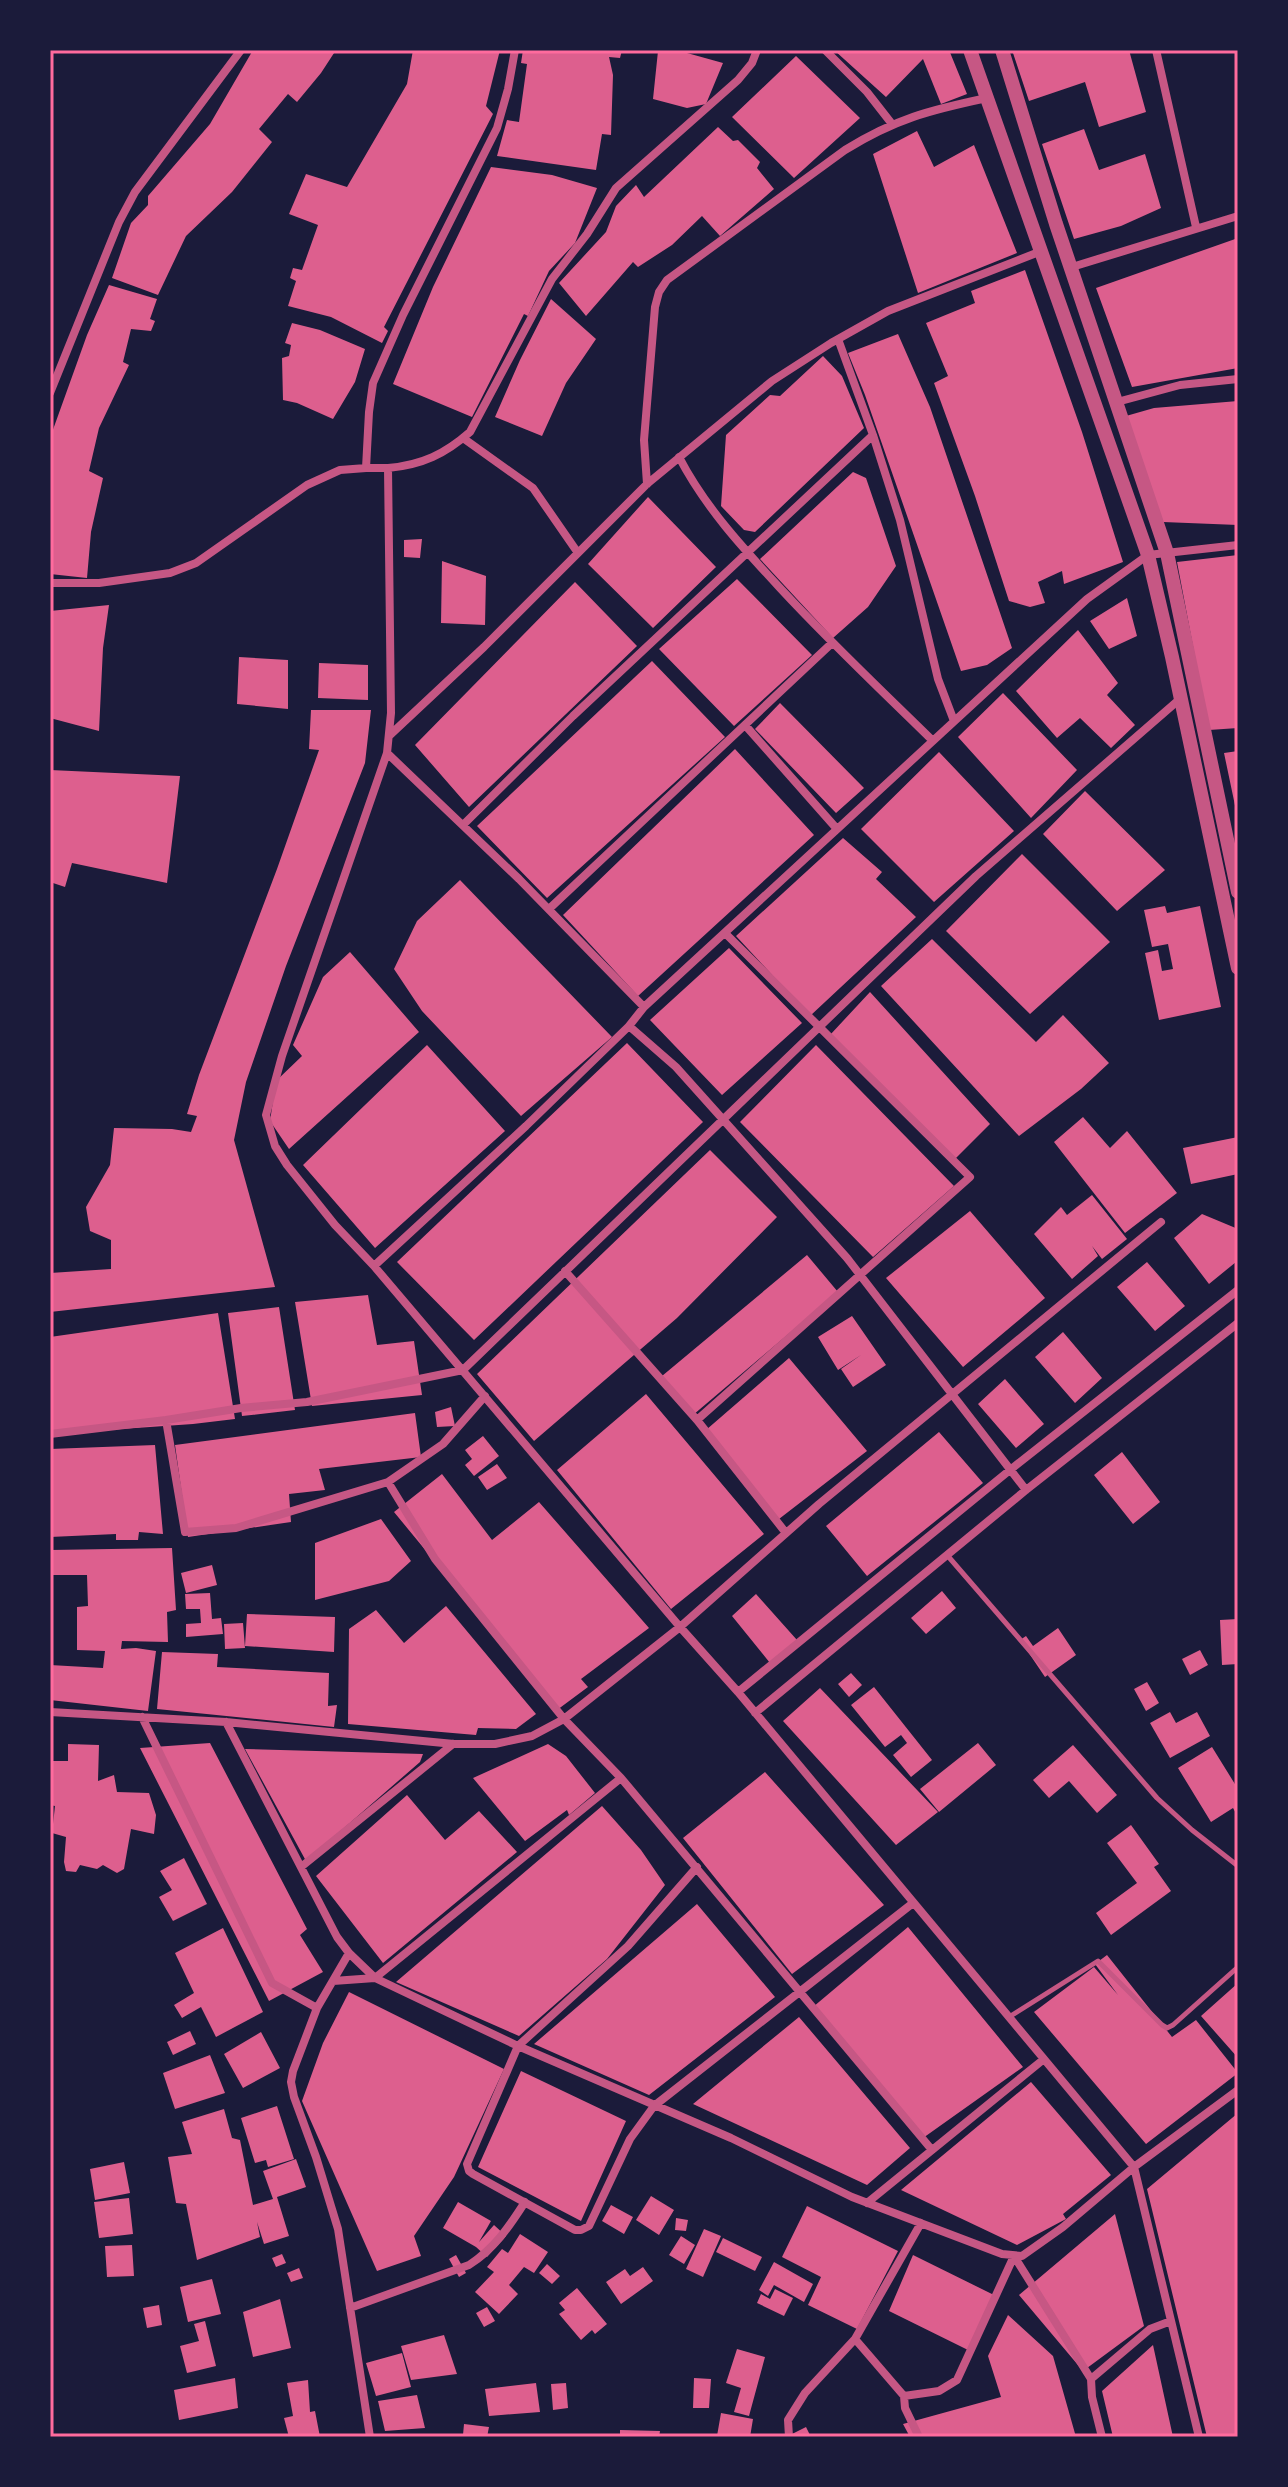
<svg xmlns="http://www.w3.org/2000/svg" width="1288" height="2487" font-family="'Open Sans',sans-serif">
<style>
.building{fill:#dd5f8e}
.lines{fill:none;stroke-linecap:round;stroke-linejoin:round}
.service{stroke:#c65784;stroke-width:5}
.minor{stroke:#c65784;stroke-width:8}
.tertiary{stroke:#c65784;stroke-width:14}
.neatline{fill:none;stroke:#ff6b9d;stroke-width:3}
</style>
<rect width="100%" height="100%" fill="#1b1b3a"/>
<!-- building -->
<path class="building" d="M253,50H336L321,73L297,102L288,94L259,129L272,142L232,192L186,236L158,295L112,278L131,223L148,205V196L210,124Z
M413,50H500L486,106L493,114L384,327L388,331L382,343L331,317L288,306L296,281L290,278L293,268L302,270L318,225L289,214L306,174L347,187L407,84Z
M523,50H622L620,58L609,57L613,75L611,135L602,134L596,170L497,156L507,120L519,122L527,64L521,63Z
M834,50H949L967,94L941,104L923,59L886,97Z
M1012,50H1129L1146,112L1099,127L1085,82L1029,101Z
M658,51L687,53L723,63L706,104L687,108L653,99Z
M796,56L860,118L794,178L732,117Z
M718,127L733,141L738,140L760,162L757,168L774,189L720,236L702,216L672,245L638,267L633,262L586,316L559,283L606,232L616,206L636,185L644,197Z
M1084,129L1099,170L1145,154L1161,208L1121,226L1074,239L1042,144Z
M917,131L934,167L974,145L1017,253L918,293L873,154Z
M491,167L552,175L597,188L575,243L549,271L528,316L524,314L472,417L393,384L433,287Z
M1238,238V368L1132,387L1096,288Z
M1025,270L1082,432L1123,562L1064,584L1062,571L1038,582L1045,603L1030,607L1009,601L975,496L934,383L948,376L926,323L975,303L971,291Z
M109,285L157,299L150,319L155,321L151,331L131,329L123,362L129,365L99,428L89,471L103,478L91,532L87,578L50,574V438L87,335Z
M551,299L596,339L566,383L542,436L495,417L520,360Z
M292,323L320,330L365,349L355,382L333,419L297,403L283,400L282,358L289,356L291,345L285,343Z
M898,334L930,407L1012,648L987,665L961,671L865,395L848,353Z
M823,356L842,376L864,428L755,532L744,530L721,506L726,435L770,395L780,396Z
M1238,401V525L1163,522L1126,416L1154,408Z
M853,472L866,478L896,566L868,607L833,638L760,559Z
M648,497L716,567L653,628L588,564Z
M422,539L420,558L404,557V540Z
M1238,555V728L1209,730L1177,562Z
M442,561L486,576L485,625L441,623Z
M737,579L812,655L734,726L659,649Z
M575,582L637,646L469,807L415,745Z
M1127,598L1137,636L1109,649L1090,621Z
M109,605L103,648L99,731L50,718V611Z
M1078,630L1118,683L1107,695L1135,725L1111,748L1080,718L1057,738L1016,691Z
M239,657L288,660V709L237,704Z
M652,661L725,737L547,898L477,826Z
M319,663L368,665V700L318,698Z
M1003,693L1077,770L1031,818L958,737Z
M780,703L864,788L836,813L755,729Z
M311,710H371L365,763L286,966L246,1082L234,1140L275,1287L50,1312V1273L111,1269V1240L90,1231L86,1207L110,1165L114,1128L172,1129L191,1132L197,1116L187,1114L199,1075L277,869L319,750L309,749Z
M735,749L814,835L638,996L563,915Z
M1238,751V815H1237L1224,753Z
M939,752L1014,831L934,902L861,829Z
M50,770L180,776L167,883L72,863L65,887L50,882Z
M1085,791L1165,870L1117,911L1043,834Z
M843,838L882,872L876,879L916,917L810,1016L736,936Z
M1022,854L1110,942L1030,1014L946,931Z
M460,880L612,1037L521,1116L422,1011L394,969L417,921Z
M1165,906L1167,913L1200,906L1221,1007L1159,1020L1145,953L1158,950L1162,971L1173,969L1168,944L1152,947L1144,910Z
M932,939L1036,1042L1063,1015L1109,1063L1081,1089L1019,1136L881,986Z
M729,948L802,1023L722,1095L650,1020Z
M350,952L419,1032L289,1149L270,1121L276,1081L302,1056L293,1045L323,977Z
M870,992L990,1124L952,1162L830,1035Z
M627,1043L703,1122L474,1340L397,1262Z
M427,1045L505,1131L375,1248L303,1165Z
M816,1045L954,1186L873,1257L740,1122Z
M1083,1117L1110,1148L1127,1131L1177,1193L1125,1233L1054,1142Z
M1238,1137V1174L1191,1184L1183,1148Z
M710,1150L777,1217L677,1318L534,1441L477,1374Z
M1092,1195L1127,1239L1102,1259L1092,1246L1098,1256L1072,1279L1034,1234L1061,1207L1067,1215Z
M970,1211L1045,1298L963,1367L886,1278Z
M1202,1214L1238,1229L1236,1262L1209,1284L1174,1238Z
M807,1255L838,1292L693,1415L662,1376Z
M1147,1262L1185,1306L1155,1331L1117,1287Z
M368,1295L377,1345L414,1341L422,1395L312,1406L295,1302Z
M279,1307L295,1410L242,1416L228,1313Z
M218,1313L235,1419L193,1424L50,1434V1337Z
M852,1316L886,1365L853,1387L841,1369L861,1355L838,1370L818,1337Z
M1063,1332L1102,1378L1075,1403L1035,1357Z
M789,1358L867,1451L779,1519L706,1430Z
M1005,1379L1044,1424L1016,1448L978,1404Z
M646,1394L764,1534L671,1609L557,1470Z
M451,1407L455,1426L437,1427L435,1412Z
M415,1413L421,1457L319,1469L325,1490L289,1494L291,1522L188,1537L175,1445Z
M939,1432L983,1483L867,1576L826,1526Z
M483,1436L499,1456L474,1476L465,1465L472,1459L465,1450Z
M155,1445L163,1534L139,1532L138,1540H116V1534L50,1537V1449Z
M1122,1452L1160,1502L1133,1524L1094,1475Z
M497,1464L507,1478L487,1490L478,1477Z
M442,1474L492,1540L539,1502L649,1628L581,1679L588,1687L557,1710L394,1512Z
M381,1519L411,1561L389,1581L315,1600V1543Z
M172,1548L176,1610L167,1612L168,1642L122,1641L121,1649L136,1648L156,1651L148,1711L50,1700V1665L103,1668L105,1651L77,1650V1607L88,1606L87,1575H50V1550Z
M212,1565L217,1585L186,1593L181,1573Z
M942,1591L956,1608L926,1634L911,1618Z
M210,1593L212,1619L221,1618L223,1634L186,1637V1624L201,1623L200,1609H186L185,1594Z
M756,1594L797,1640L770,1663L732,1616Z
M446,1606L536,1714L516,1729L478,1728L476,1735L348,1724L349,1629L376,1610L404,1643Z
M247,1614L335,1617L334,1652L245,1646Z
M1238,1619V1664L1222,1665L1220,1620Z
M243,1623L245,1648L225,1649L224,1624Z
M1058,1628L1076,1655L1045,1677L1020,1640L1026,1636L1033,1646Z
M1200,1650L1208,1665L1190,1675L1182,1659Z
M162,1652L218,1654L217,1667L329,1673L328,1706L337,1705L334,1727L157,1709Z
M851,1673L862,1685L849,1697L838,1684Z
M1147,1682L1159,1703L1146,1711L1134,1689Z
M874,1687L932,1760L911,1777L893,1755L907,1743L901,1735L885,1747L851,1705Z
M820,1688L938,1812L896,1845L783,1721Z
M1170,1712L1176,1723L1197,1712L1210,1736L1170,1758L1150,1723Z
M210,1743L307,1929L300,1935L323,1972L269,2001L140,1748Z
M978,1743L996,1765L939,1812L920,1789Z
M68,1744L99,1745L98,1781L114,1775L117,1792L149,1793L156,1815L154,1834L131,1829L124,1869L117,1873L103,1865L97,1869L80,1865L76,1872L66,1871L64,1862L66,1837L52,1833L55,1806L50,1805V1761H68Z
M548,1744L566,1756L595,1793L569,1815L567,1810L525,1841L473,1778Z
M1073,1745L1117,1795L1097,1813L1069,1781L1049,1798L1033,1780Z
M1212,1747L1238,1789V1817L1233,1808L1211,1822L1178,1768Z
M245,1749L423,1754L420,1762L306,1861Z
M765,1772L884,1905L792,1974L683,1838Z
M407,1795L445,1840L479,1811L517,1852L383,1963L316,1876Z
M602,1806L641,1850L665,1885L607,1959L519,2036L396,1982Z
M1131,1825L1159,1864L1154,1867L1171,1891L1111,1935L1096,1913L1137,1883L1107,1843Z
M184,1858L207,1904L173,1921L159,1897L172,1890L160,1871Z
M697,1904L775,1997L649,2095L534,2044Z
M908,1927L1023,2067L923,2138L813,2007Z
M223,1928L263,2012L216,2037L201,2007L182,2018L174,2005L194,1993L175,1953Z
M1107,1955L1172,2037L1196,2020L1238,2073L1146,2144L1034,2012L1094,1967L1118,1995L1095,1964Z
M1238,1983V2058L1201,2016Z
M349,1992L504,2069L454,2177L414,2236L421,2256L377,2271L302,2101L323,2043Z
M799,2017L910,2148L867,2185L693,2104Z
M190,2031L196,2044L173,2055L167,2042Z
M261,2032L280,2068L243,2088L224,2054Z
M210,2055L225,2093L175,2109L163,2073Z
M521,2071L626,2121L581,2221L478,2167Z
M1031,2082L1111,2175L1063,2214L1066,2219L1017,2245L901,2190Z
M277,2106L294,2159L268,2167L266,2160L255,2163L241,2118Z
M224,2109L232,2138L240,2140L253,2205L273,2199L263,2171L296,2159L306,2187L277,2197L289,2236L264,2244L257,2222L260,2237L197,2260L186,2204L176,2203L168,2157L192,2154L182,2122Z
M1238,2113V2437H1207L1147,2189Z
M124,2162L130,2193L95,2200L90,2169Z
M651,2196L674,2210L659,2235L636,2220Z
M129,2198L133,2234L99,2238L94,2202Z
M458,2202L491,2221L479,2242L494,2225L506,2236L487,2257L476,2247L443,2228Z
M611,2205L633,2217L624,2234L602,2221Z
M807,2206L898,2251L857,2329L808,2305L821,2277L782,2257Z
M1115,2214L1144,2326L1083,2371L1019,2295Z
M676,2218L688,2220L686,2231L675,2230Z
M704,2229L721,2236L703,2277L686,2269Z
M520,2234L548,2252L534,2273L524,2267L509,2285L518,2294L499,2314L475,2292L494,2272L487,2267L502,2249L508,2253Z
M681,2236L695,2245L684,2264L669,2255Z
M723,2238L762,2257L755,2271L716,2252Z
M132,2245L134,2276L107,2277L105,2246Z
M282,2254L286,2263L276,2267L272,2258Z
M456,2255L466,2273L459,2277L449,2259Z
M913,2255L996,2296L968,2350L889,2311Z
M774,2262L813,2284L804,2302L774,2285L768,2296L759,2290Z
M547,2264L560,2276L552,2284L539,2273Z
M643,2267L653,2281L621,2304L606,2282L625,2269L630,2276Z
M299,2268L303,2278L291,2282L287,2273Z
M212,2279L221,2314L188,2322L180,2287Z
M577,2288L607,2324L595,2334L592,2330L581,2340L559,2314L565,2310L559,2303Z
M775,2289L793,2298L784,2316L757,2303L761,2294L770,2299Z
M280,2299L291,2348L253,2357L243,2312Z
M159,2305L162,2325L147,2328L143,2308Z
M487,2307L495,2321L484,2327L476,2313Z
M1008,2315L1053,2356L1076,2437H910L903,2424L1001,2397L988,2356Z
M205,2321L216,2366L187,2373L180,2346L199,2341L194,2324Z
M444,2335L457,2374L411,2380L401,2346Z
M1153,2345L1173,2437H1113L1102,2391Z
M737,2349L765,2357L749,2416L734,2412L741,2388L726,2383Z
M402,2353L411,2387L376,2396L366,2363Z
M235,2378L238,2408L179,2420L174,2390Z
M694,2378L711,2379L709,2408H693Z
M308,2380L310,2412L315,2411L320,2437H289L284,2418L293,2416L287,2383Z
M536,2383L540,2412L489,2416L485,2389Z
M566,2383L568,2408L553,2410L551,2384Z
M417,2395L425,2428L385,2431L378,2401Z
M721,2413L753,2419L750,2437L717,2436Z
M464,2424L489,2427L487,2437L463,2435Z
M806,2427L811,2437H786Z
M620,2430L660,2431L659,2437H620Z"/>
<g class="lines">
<!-- service -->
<path class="service" d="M947,1555L1157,1798L1192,1830L1238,1866
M1009,2017L1098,1961L1162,2025L1167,2028L1173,2025L1238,1967"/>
<!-- minor -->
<path class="minor" d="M757,50L752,63L738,80L616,188L587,234L552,279L470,432C445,454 422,465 388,468L391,713L387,753L519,879L644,1007L1087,599L1148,555L1238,545
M825,50L867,92L892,124
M1156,50L1196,227
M1072,267L1238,216
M50,393L119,222L135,192L241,50
M1117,402L1180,385L1238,379
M873,435L900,520L938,679L954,721
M463,438L533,488L578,553
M679,457C705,507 742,547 780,588C829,641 881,690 933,741
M388,468H366L369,412L373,383L403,315L497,128L508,89L515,50
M647,484L644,440L655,307L659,292L667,280L845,150C895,119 930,110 987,98
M50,583H99L170,573L196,563L307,485L340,470L366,468
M745,725L837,829
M390,735L484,647L647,484L772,381L831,343L888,311L1039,252
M387,753L282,1056L266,1115L275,1146L287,1165L335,1225L374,1266L526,1126L629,1026L644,1007
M463,825L573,716L873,435L838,339
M549,909L832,643
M629,1026L676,1067L847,1258L1026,1490
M374,1266L680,1627L738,1692L1134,2167L1199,2437
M565,1271L697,1420L786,1533
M166,1420L185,1532L236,1528L388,1482L443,1444L485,1396
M697,1420L970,1177L726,934
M50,1434L166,1420L241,1408L307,1402L463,1370L976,876L1181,698
M388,1482L435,1559L564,1719L621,1778L932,2150
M738,1692L1010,1470L1238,1290
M50,1712L226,1722L454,1744H495L532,1736L564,1719L680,1627L819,1504L1161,1222
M755,1713L1026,1490L1238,1323
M142,1717L272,1983L317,2008
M226,1722L337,1937L349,1953L375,1978L518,2046L731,2138L852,2197L1002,2254L1022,2256L1063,2227L1134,2167L1238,2090
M301,1867L453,1744
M697,1867L628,1946L518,2046L467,2164L469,2171L473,2174L575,2230H581L589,2226L630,2139L654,2106L913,1903
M349,1953L317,2008L293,2071L291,2082L294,2097L316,2157L338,2229L370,2437
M333,1981L375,1978L621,1778
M867,2203L1044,2059
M350,2308L469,2265C494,2249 509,2227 525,2202
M855,2339L904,2396L905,2408L919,2437
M1091,2379L1150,2329L1171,2321
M904,2396L939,2391L957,2380L1014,2256L1091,2379L1092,2397L1102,2437
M789,2437L788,2420L805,2393L855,2339L921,2223"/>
<!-- tertiary -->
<path class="tertiary" d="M970,50L1148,555L1172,657L1238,968
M1002,50L1056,224L1167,553L1238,892"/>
</g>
<!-- border -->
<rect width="1288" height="2487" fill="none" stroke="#1b1b3a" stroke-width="104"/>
<rect x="52" y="52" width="1184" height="2383" class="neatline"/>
</svg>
